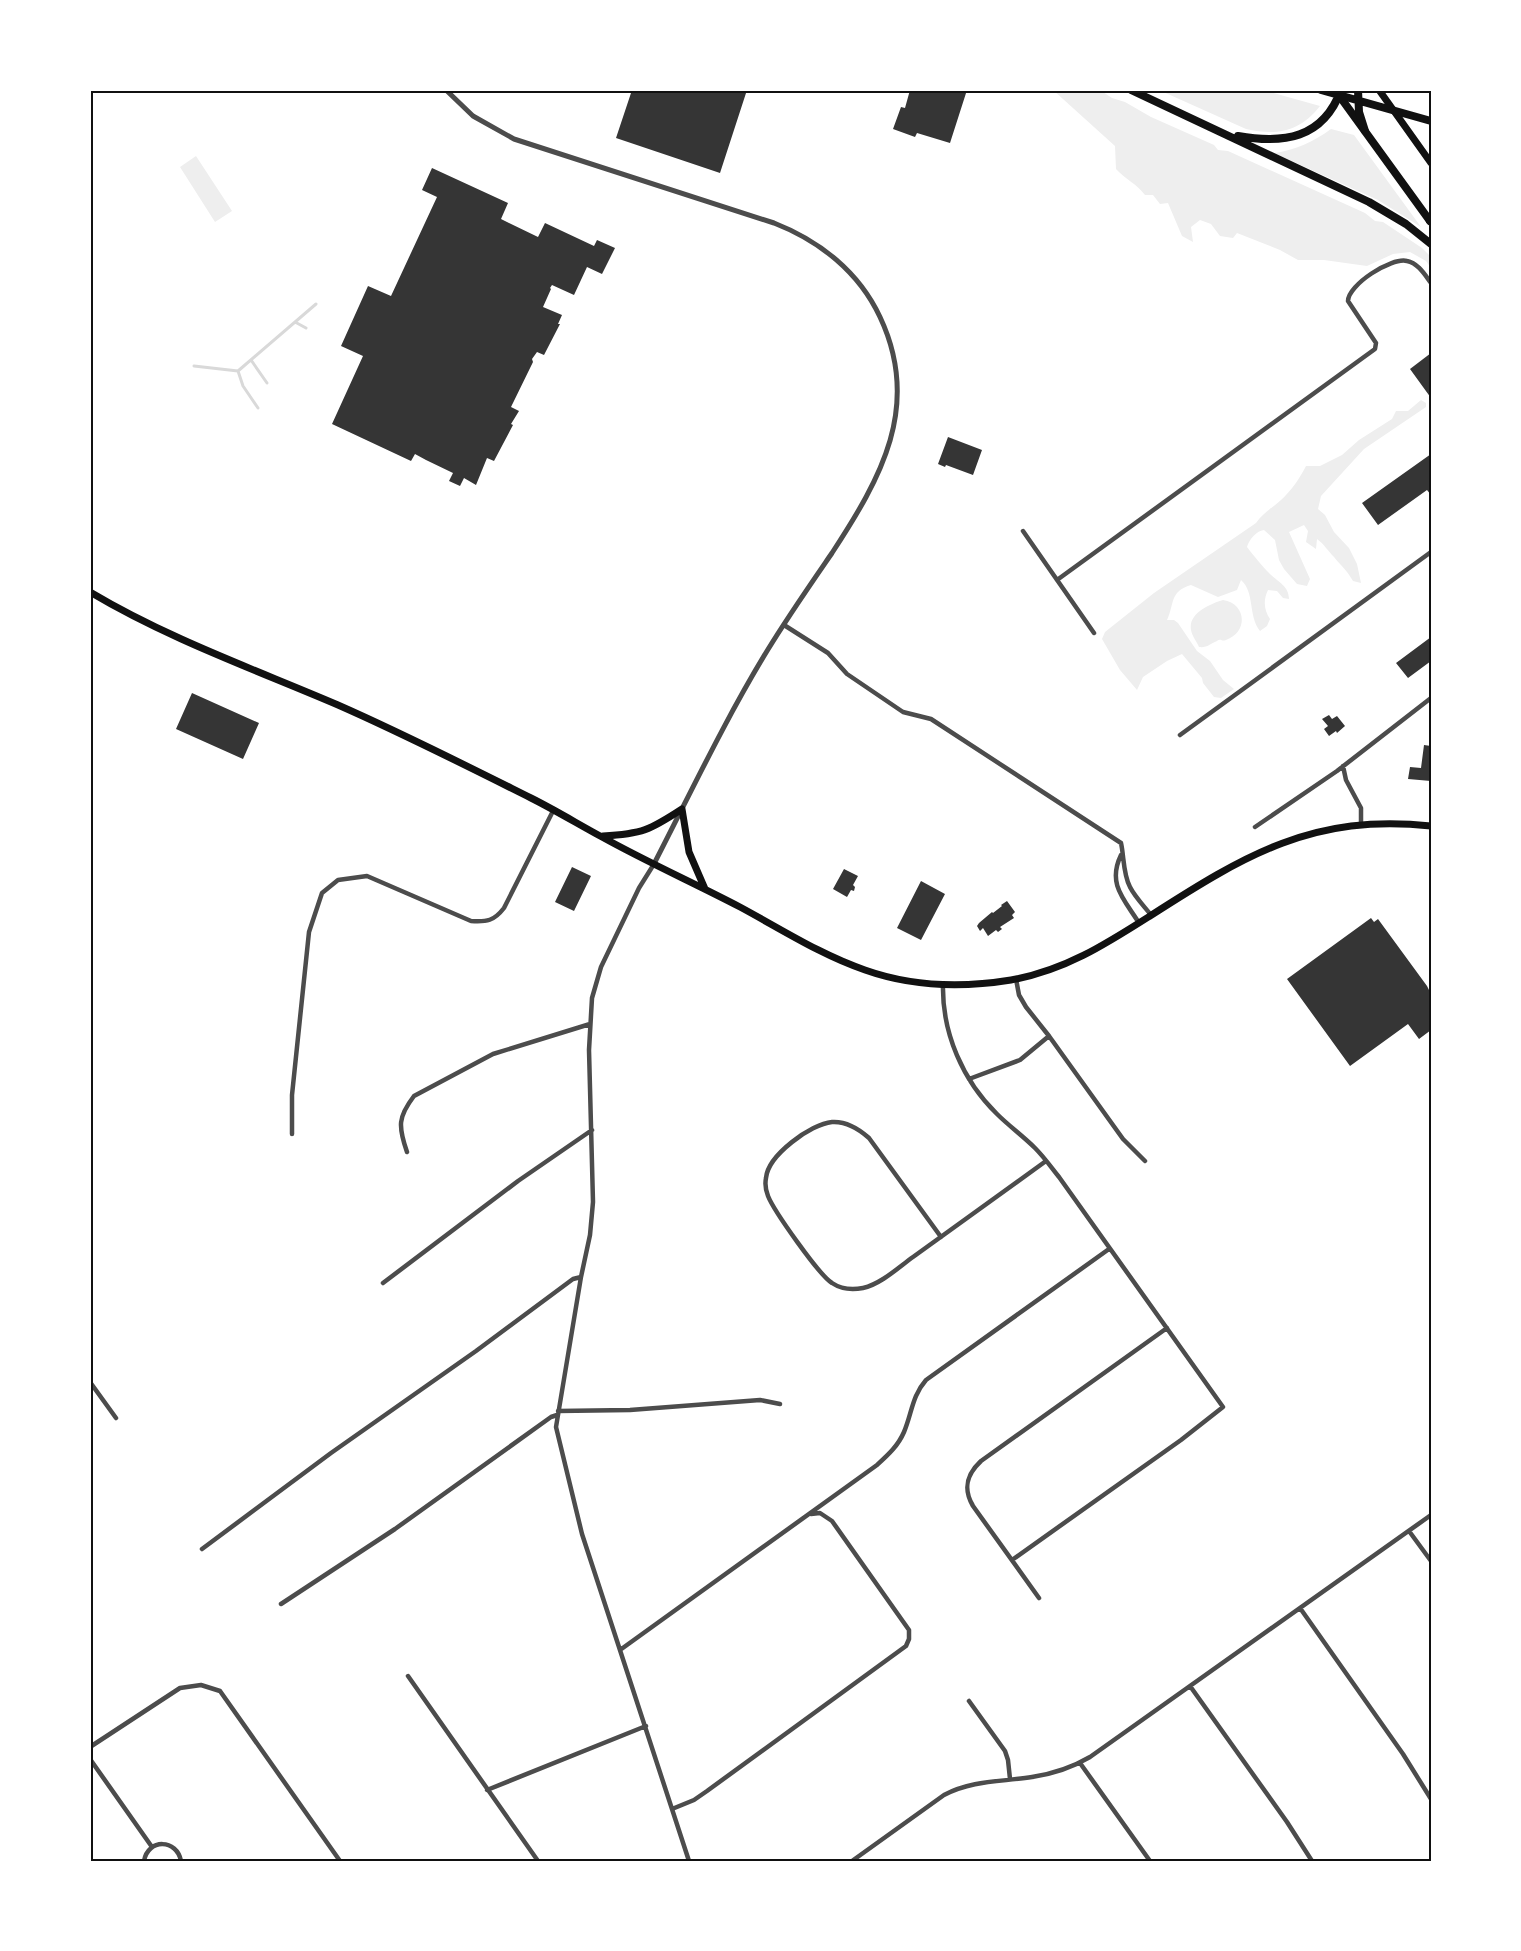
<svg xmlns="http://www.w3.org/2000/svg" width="1521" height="1951" font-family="'Roboto Condensed',sans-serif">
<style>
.green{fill:#eee}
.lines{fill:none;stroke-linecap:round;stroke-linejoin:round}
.stream{stroke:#d9d9d9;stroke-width:3}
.building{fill:#353535}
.minor{stroke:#4c4c4c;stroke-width:4.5}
.tertiary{stroke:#4c4c4c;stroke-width:5}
.primary{stroke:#111;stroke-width:7}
.trunk{stroke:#111;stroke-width:8}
.motorway{stroke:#111;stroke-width:8}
.neatline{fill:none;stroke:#111;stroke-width:2}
</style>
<rect width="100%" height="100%" fill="#fff"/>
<!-- green -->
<path class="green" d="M1053,90H1100L1112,98L1125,102L1151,117L1214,145L1218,150L1228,151L1365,213L1375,221L1383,222L1422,248L1431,257V268L1426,261L1410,252L1393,254L1367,266L1324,260H1298L1280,250L1237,233L1233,238L1220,236L1211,224L1200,220L1191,227L1193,242L1182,236L1168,203L1160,204L1153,195H1145C1137,184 1125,179 1116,169L1115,146Z
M1159,90H1263L1320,106C1300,132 1276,136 1246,129Z
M1331,129L1354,135L1421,227L1378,200L1274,153C1296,150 1313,142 1331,129Z
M196,156L232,211L215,222L180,167Z
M1421,400L1426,403V407L1364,449L1321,496L1318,509L1325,515L1334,532L1349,548L1357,564L1361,583L1353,581C1346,569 1342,567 1334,557C1328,551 1324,544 1317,539L1316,549L1306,542L1308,531L1304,525L1289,532L1310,579L1307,586L1297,584L1284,569L1279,560L1275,540L1264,530C1256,531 1249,540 1247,547C1254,556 1262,566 1269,573C1278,582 1289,586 1289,599L1283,598L1277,591L1268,590C1263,600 1264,610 1270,619L1267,626L1260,631C1248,616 1255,592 1241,580L1237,590L1218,597L1191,585C1169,592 1175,603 1167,620H1174L1178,623L1197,651L1210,661L1223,680L1234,689L1221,698L1214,697L1203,683L1202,678L1182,654L1167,661L1143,677L1137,690L1120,670L1102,639L1105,632L1154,593L1256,523C1263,513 1272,508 1281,500C1291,491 1300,478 1306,466H1320L1342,455L1359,440L1392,419L1396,411H1408Z
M1223,600C1246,603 1249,632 1226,640C1221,642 1222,638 1217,641C1210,644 1207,648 1199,647C1197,642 1192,636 1191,630C1188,613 1210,604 1223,600Z"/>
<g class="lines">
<!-- stream -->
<path class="stream" d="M295,322L306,328
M251,360L267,383
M194,366L238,371L316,304
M238,371L243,386L258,408"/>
</g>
<!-- building -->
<path class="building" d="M632,90H747L720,173L616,138Z
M910,90H967L950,143L917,133L915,137L893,129L901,107L905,108Z
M432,168L508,203L501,219L538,237L545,223L594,246L597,240L615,248L602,274L587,267L574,295L552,285L550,288L551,289L543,307L562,315L558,324H560L544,355L537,352L532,359L533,362L511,407L519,411L511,424L513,425L494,461L487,458L476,485L464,478L460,486L449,481L453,473L426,460L415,454L411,461L332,424L363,356L341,346L368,286L391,296L437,197L422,190Z
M1431,353V398L1410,369Z
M948,437L982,450L973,475L946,465L945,467L938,464Z
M1431,454V495L1427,490L1378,525L1362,503Z
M1431,637V661L1408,678L1396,663Z
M192,693L259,723L243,759L176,729Z
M1329,715L1332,719L1337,716L1345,726L1337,733L1336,731L1329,736L1324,729L1328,726L1322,719Z
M1424,745L1431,746V781L1408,779L1410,767L1421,768Z
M572,867L591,876L574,911L555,902Z
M844,869L858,876L853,885L855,887L854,891L851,890L847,897L833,889Z
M921,881L945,894L921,940L897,928Z
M1007,901L1015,912L1012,915L1014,918L1000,927L1002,929L998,932L996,930L988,936L983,928L980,931L977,926L979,923L992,912L993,913L1002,906L1001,905Z
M1371,918L1374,922L1378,919L1427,986L1431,994V1030L1419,1039L1408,1024L1350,1066L1287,979Z"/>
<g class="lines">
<!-- minor -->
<path class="minor" d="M1023,531L1094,633
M1057,580L1375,349L1376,343L1348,301C1348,285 1391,257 1407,261C1418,263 1425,275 1431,283
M784,625L828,653L847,674L903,712L931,719L1121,843C1124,856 1123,874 1130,887C1135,897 1144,906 1151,915
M1180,735L1431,552
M1343,766L1346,780L1361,808V824
M1255,827L1337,771L1431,698
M1121,855C1107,884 1124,899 1139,923
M654,864L639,888L601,967L592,998L589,1050L593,1202L590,1235L581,1277L556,1427L582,1534L689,1861
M1016,979L1019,995L1026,1007L1049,1036L1123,1139L1145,1161
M943,985C942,1033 963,1081 997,1114C1009,1126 1023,1136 1035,1148C1044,1157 1051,1167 1059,1177L1223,1407L1181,1440L1012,1560
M969,1079L1020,1060L1049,1036
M292,1134V1095L309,932L322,893L338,880L367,876L471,921C487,922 494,921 504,908L554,809
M407,1152C398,1126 398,1117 414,1096L493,1054L590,1024
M941,1237L869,1138C859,1129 847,1121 832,1122C811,1124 768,1155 766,1178C765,1183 766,1191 768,1196C774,1211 819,1275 832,1283C841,1289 853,1290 863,1288C881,1284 899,1267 913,1257C958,1225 1002,1193 1046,1161
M383,1283L518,1181L592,1130
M90,1382L116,1418
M558,1411L630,1410L760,1400L780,1404
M1409,1531L1431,1561
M202,1549L331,1453L476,1351L573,1279L581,1277
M1039,1598L973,1506C963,1489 966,1475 981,1461L1167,1328
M281,1604L395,1529L551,1417L557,1415
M1300,1608L1403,1754L1431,1799
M620,1650L877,1465C888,1455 898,1446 904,1432C912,1413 912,1396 926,1380L1109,1249
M408,1676L538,1861
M1190,1686L1287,1822L1312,1861
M969,1701L1005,1751L1008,1760L1010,1779
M90,1747L180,1688L201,1685L220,1691L340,1861
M90,1759L152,1847
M1080,1763L1150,1861
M487,1790L646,1726
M672,1809L694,1800L707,1791L906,1646L909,1639V1630L832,1521L820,1513L811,1514
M144,1861C148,1838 177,1839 181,1861
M852,1861L944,1795C973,1780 1001,1782 1032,1777C1052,1774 1073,1767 1090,1757L1431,1515"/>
<!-- tertiary -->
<path class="tertiary" d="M446,90L473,116L514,139L774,223C820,241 859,272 880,317C922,406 881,478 832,553C810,585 787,618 767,651C725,720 691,792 654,864"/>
<!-- primary -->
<path class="primary" d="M1379,90L1431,163
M90,592C169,639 254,669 338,705C404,734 467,766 531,798C555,810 578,824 602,837C647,862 694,883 740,907C781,929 821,955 865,970C913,987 962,988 1011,980C1064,971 1106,944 1150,916C1245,855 1314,813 1431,826
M603,836C642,834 650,830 682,809L689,852L705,889"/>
<!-- trunk -->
<path class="trunk" d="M1338,94L1430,221"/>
<!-- motorway -->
<path class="motorway" d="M1131,90L1369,202L1406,224L1431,244
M1321,90L1431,121
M1358,90L1359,112L1365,131
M1238,136C1283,144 1323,139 1341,90
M1430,221L1431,222"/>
</g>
<!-- border -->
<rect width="1521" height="1951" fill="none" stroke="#ffffff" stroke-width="183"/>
<rect x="92" y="92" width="1338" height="1768" class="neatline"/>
</svg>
